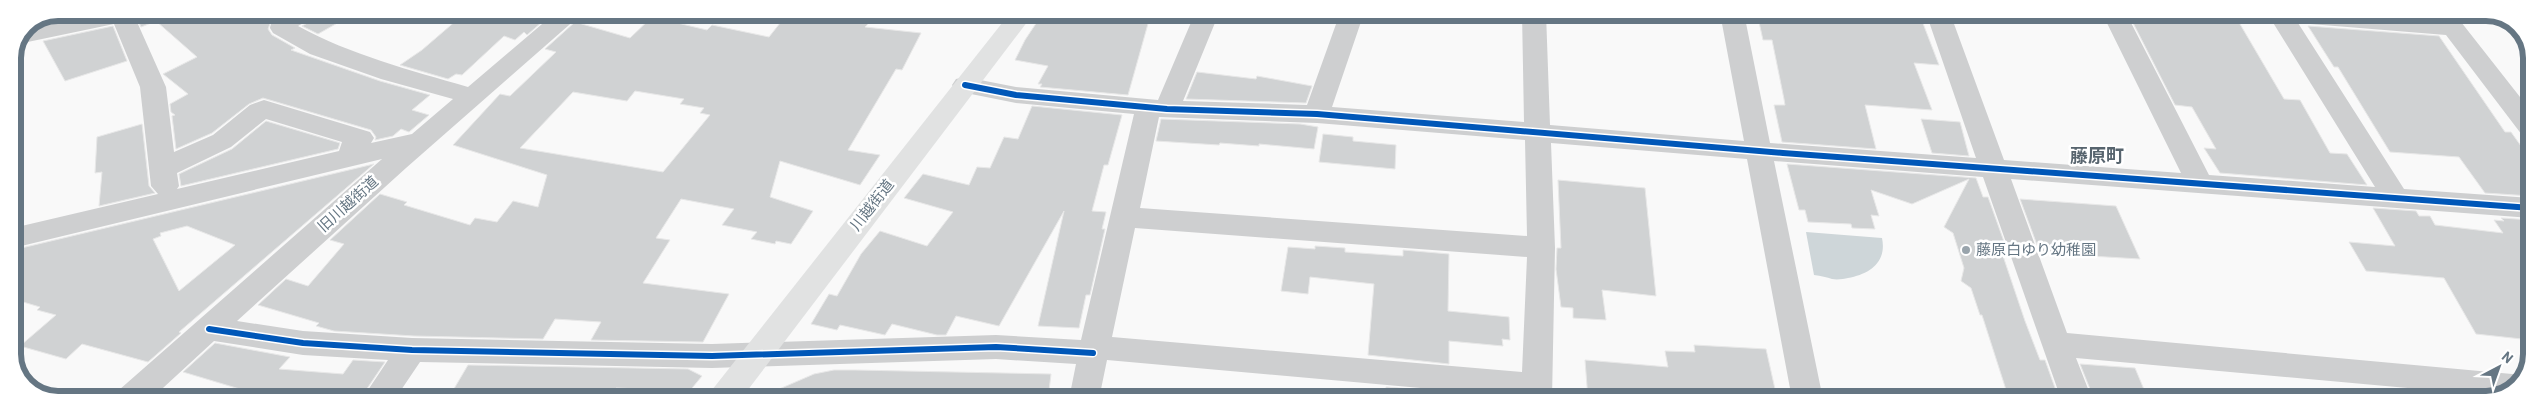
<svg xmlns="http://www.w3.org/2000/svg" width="2544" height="412" font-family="Barlow,'Noto Sans JP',sans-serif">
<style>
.water{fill:#ced6d9}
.building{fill:#d0d2d3;stroke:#e8e8e8;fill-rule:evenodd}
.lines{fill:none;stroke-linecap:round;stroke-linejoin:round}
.minor{fill:#cecfd0;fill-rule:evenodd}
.highway{fill:#e1e2e2;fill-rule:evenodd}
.cycleway-casing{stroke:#fff;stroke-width:9}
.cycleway{stroke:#0057b8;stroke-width:6}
.poi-dot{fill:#99a4ac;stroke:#fff;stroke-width:2}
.labels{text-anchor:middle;stroke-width:5;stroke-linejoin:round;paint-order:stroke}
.street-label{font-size:15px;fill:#657683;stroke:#fff}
.poi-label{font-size:15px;fill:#657683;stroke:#fff;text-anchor:start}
.quarter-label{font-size:18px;font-weight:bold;fill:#57646e;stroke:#fff}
.rim{fill:none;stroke:#657683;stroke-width:6}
</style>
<rect width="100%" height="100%" fill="#f9f9f9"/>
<!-- water -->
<path class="water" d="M1806,232L1882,238C1887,262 1870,274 1848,278C1844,279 1837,280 1832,279C1827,277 1821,276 1814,275Z"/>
<!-- building -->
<path class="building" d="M58,12H92L34,23Z
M135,13H202L208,18L219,13H284L271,21L268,29L272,35L295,48L291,50L380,81L430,95L412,110L429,115L409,132L401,129L393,136L375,140L376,137L371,130L263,98L249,104L212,133L176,149L172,116L175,115L171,112L170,104L188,94L163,74L197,57L156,21L141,27Z
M318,13H355L318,34L302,26L313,20Z
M465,13H547L545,14L550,15L527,35L524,32L515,40L504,36L462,75L456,74L448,79L400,65L422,50Z
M788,13H879L865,27L921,33L902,70L896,69L848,150L880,155L860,185L780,161L770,197L813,211L791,244L776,241L775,244L751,239L757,232L722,225L734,209L681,199L656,238L670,240L643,283L729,294L703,342L591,340L601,322L555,319L543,339L414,336L334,331L316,326L319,323L258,305L286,279L308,286L344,244L330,240L380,194L407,202L404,205L470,225L475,218L497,222L513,201L538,207L547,175L453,145L500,94L510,96L556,52L545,49L575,22L630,38L652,17L707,30L712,25L769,37ZM635,91L684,99L680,104L704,108L700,113L710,115L663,172L520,148L573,92L627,101Z
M1043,13H1151L1128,95L1040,87L1042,84H1038L1048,66L1015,60L1025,40Z
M1757,13H1919L1939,65L1914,63L1932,110L1865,105L1876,149L1782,142L1774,105H1785L1784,99L1772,40H1763Z
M2128,13L2237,19L2284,99L2300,100L2330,153L2347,154L2367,185L2220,173L2204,148L2216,149L2192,107L2175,105Z
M113,26L127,61L65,81L43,41Z
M2308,26L2439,36L2505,132H2511L2531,160V196L2485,193L2459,157L2390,152L2338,67H2334Z
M1197,72L1256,79L1257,76L1312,86L1306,103L1186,99Z
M1032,106L1122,115L1108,165H1104L1092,211L1106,212L1102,229H1105L1090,295H1086L1079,328L1038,326L1064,211L999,326L956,316L946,335H937L892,324L885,335L840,325L837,330L811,324L829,294L837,296L861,254L880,231L927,246L953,212L904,198L923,174L969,185L977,167L990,168L1004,137L1018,139Z
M1161,119L1300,124L1318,127L1314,149L1259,144V146L1220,143L1219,145L1156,141Z
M1921,119L1960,122L1969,156L1932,153Z
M266,121L340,143L338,149L181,186L179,174L232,149Z
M142,124L149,186L155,193L99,206L102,172L95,173L97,137Z
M1323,134L1353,137V141L1396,145L1395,169L1319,162Z
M374,164L179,332L181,333L148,362L82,344L66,359L20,346L56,315L37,310L40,307L13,299V250ZM187,226L235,245L179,291L153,239L161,236L160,233Z
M1787,164L1976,178L1983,197H1988L2007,250H2001L2025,321L2040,360H2045L2059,399H2009L1982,315H1980L1971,288L1961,281L1964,268L1953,233L1944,227L1969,179L1912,204L1871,190L1879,216L1871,215L1875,229L1852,228L1851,224L1808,222L1805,210H1799Z
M1558,180L1645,188L1656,296L1602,290L1606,320L1573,318V308L1561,307L1556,269L1557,248H1561Z
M2020,199L2116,206L2140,259L2040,253Z
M2373,208L2416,211L2419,216H2430L2435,225L2503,233L2494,220L2504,221L2501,218L2531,220V340L2476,334L2444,278L2366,271L2349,242L2395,246Z
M1315,246L1345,248V252L1403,256V250L1449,254L1448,311L1509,317L1510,340L1502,339L1503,346L1449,341V364L1368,355L1374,284L1310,277L1308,294L1281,291L1288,247L1315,249Z
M215,343L290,357L279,369L343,374L353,360L385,362L360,399H273L183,372Z
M1694,345L1766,349L1777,398L1588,399L1585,360L1668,367L1665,351L1695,352Z
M2080,364L2135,368L2148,399H2094Z
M468,365L688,369L702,376L683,399L661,393L659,396L640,389L616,388V399H448Z
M834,370H855L1051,374L1048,399H756L814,374Z
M1386,387L1448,392V399H1386Z"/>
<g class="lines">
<!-- minor -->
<path class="minor" d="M99,13H133L166,87L174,152L213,135L250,105L264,100L370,132L374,138L371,143L412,134L453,99L381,79L310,54L273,33L270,28C273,9 301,13 316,13L312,18L298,26C351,55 410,70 468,87L555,13H581L577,18L406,168L237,321L303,331L412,338L712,344L996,335L1081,340L1134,114L1016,103L956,91L952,85L956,79L965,77L1016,87L1158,100L1195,13H1219L1183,101L1307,105L1340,13H1364L1332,107L1524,122L1522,13H1546L1550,125L1744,141L1720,13H1744L1770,143L1976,158L1926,13H1950L2004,160L2181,173L2102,13H2126L2209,175L2375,187L2272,21L2259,18L2255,13H2359L2433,19L2431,13H2454L2531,111V138L2522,135L2446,35L2298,23L2404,189L2531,198V218L2011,179L2067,333L2523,375L2516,388L2496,396L2076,358L2092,399H2061L1983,177L1774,161L1823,399H1792L1747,159L1551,143L1555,248L1552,399H1522L1521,397L1107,360L1099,399H1069L1076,364L996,359L712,368L420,362L395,399H362L388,360L303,355L214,341L151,399H114L119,390L382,159L13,248V228L158,194L151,186L140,87L114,24L18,44L25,28ZM1159,117L1317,123L1525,140L1527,236L1140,208ZM266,119L342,142L339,151L177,189L179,186L177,173L231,147ZM1135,228L1527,257L1522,372L1112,337Z"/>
<!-- highway -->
<path class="highway" d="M1010,13H1034L741,399H707L712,390Z"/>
<defs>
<path id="cycleway" d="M965,85L1016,95L1167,109L1317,114L1783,153L2531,208
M209,329L303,343L412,350L712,356L996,347L1093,353"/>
</defs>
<!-- cycleway casing -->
<use href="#cycleway" class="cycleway-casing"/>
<!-- cycleway -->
<use href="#cycleway" class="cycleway"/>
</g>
<!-- markers -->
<circle class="poi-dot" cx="1966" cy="250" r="5"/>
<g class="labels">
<!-- street labels -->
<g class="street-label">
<text transform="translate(348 204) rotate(-42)" y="5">旧川越街道</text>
<text transform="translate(872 205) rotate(-52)" y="5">川越街道</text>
</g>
<!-- poi labels -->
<g class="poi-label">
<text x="1976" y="255">藤原白ゆり幼稚園</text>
</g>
<!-- quarter labels -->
<g class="quarter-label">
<text x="2097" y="162">藤原町</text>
</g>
</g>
<!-- crop -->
<path d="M0 0H2544V412H0ZM58 21H2486A37 37 0 0 1 2523 58V354A37 37 0 0 1 2486 391H58A37 37 0 0 1 21 354V58A37 37 0 0 1 58 21Z" fill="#fff" fill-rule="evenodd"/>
<path class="rim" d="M58 21H2486A37 37 0 0 1 2523 58V354A37 37 0 0 1 2486 391H58A37 37 0 0 1 21 354V58A37 37 0 0 1 58 21Z"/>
<!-- north arrow -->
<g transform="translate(2499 367) rotate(41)" stroke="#ffffff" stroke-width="4" paint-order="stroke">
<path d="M0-4L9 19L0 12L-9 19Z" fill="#657683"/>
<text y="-8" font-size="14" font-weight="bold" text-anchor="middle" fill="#657683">N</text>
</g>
</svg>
